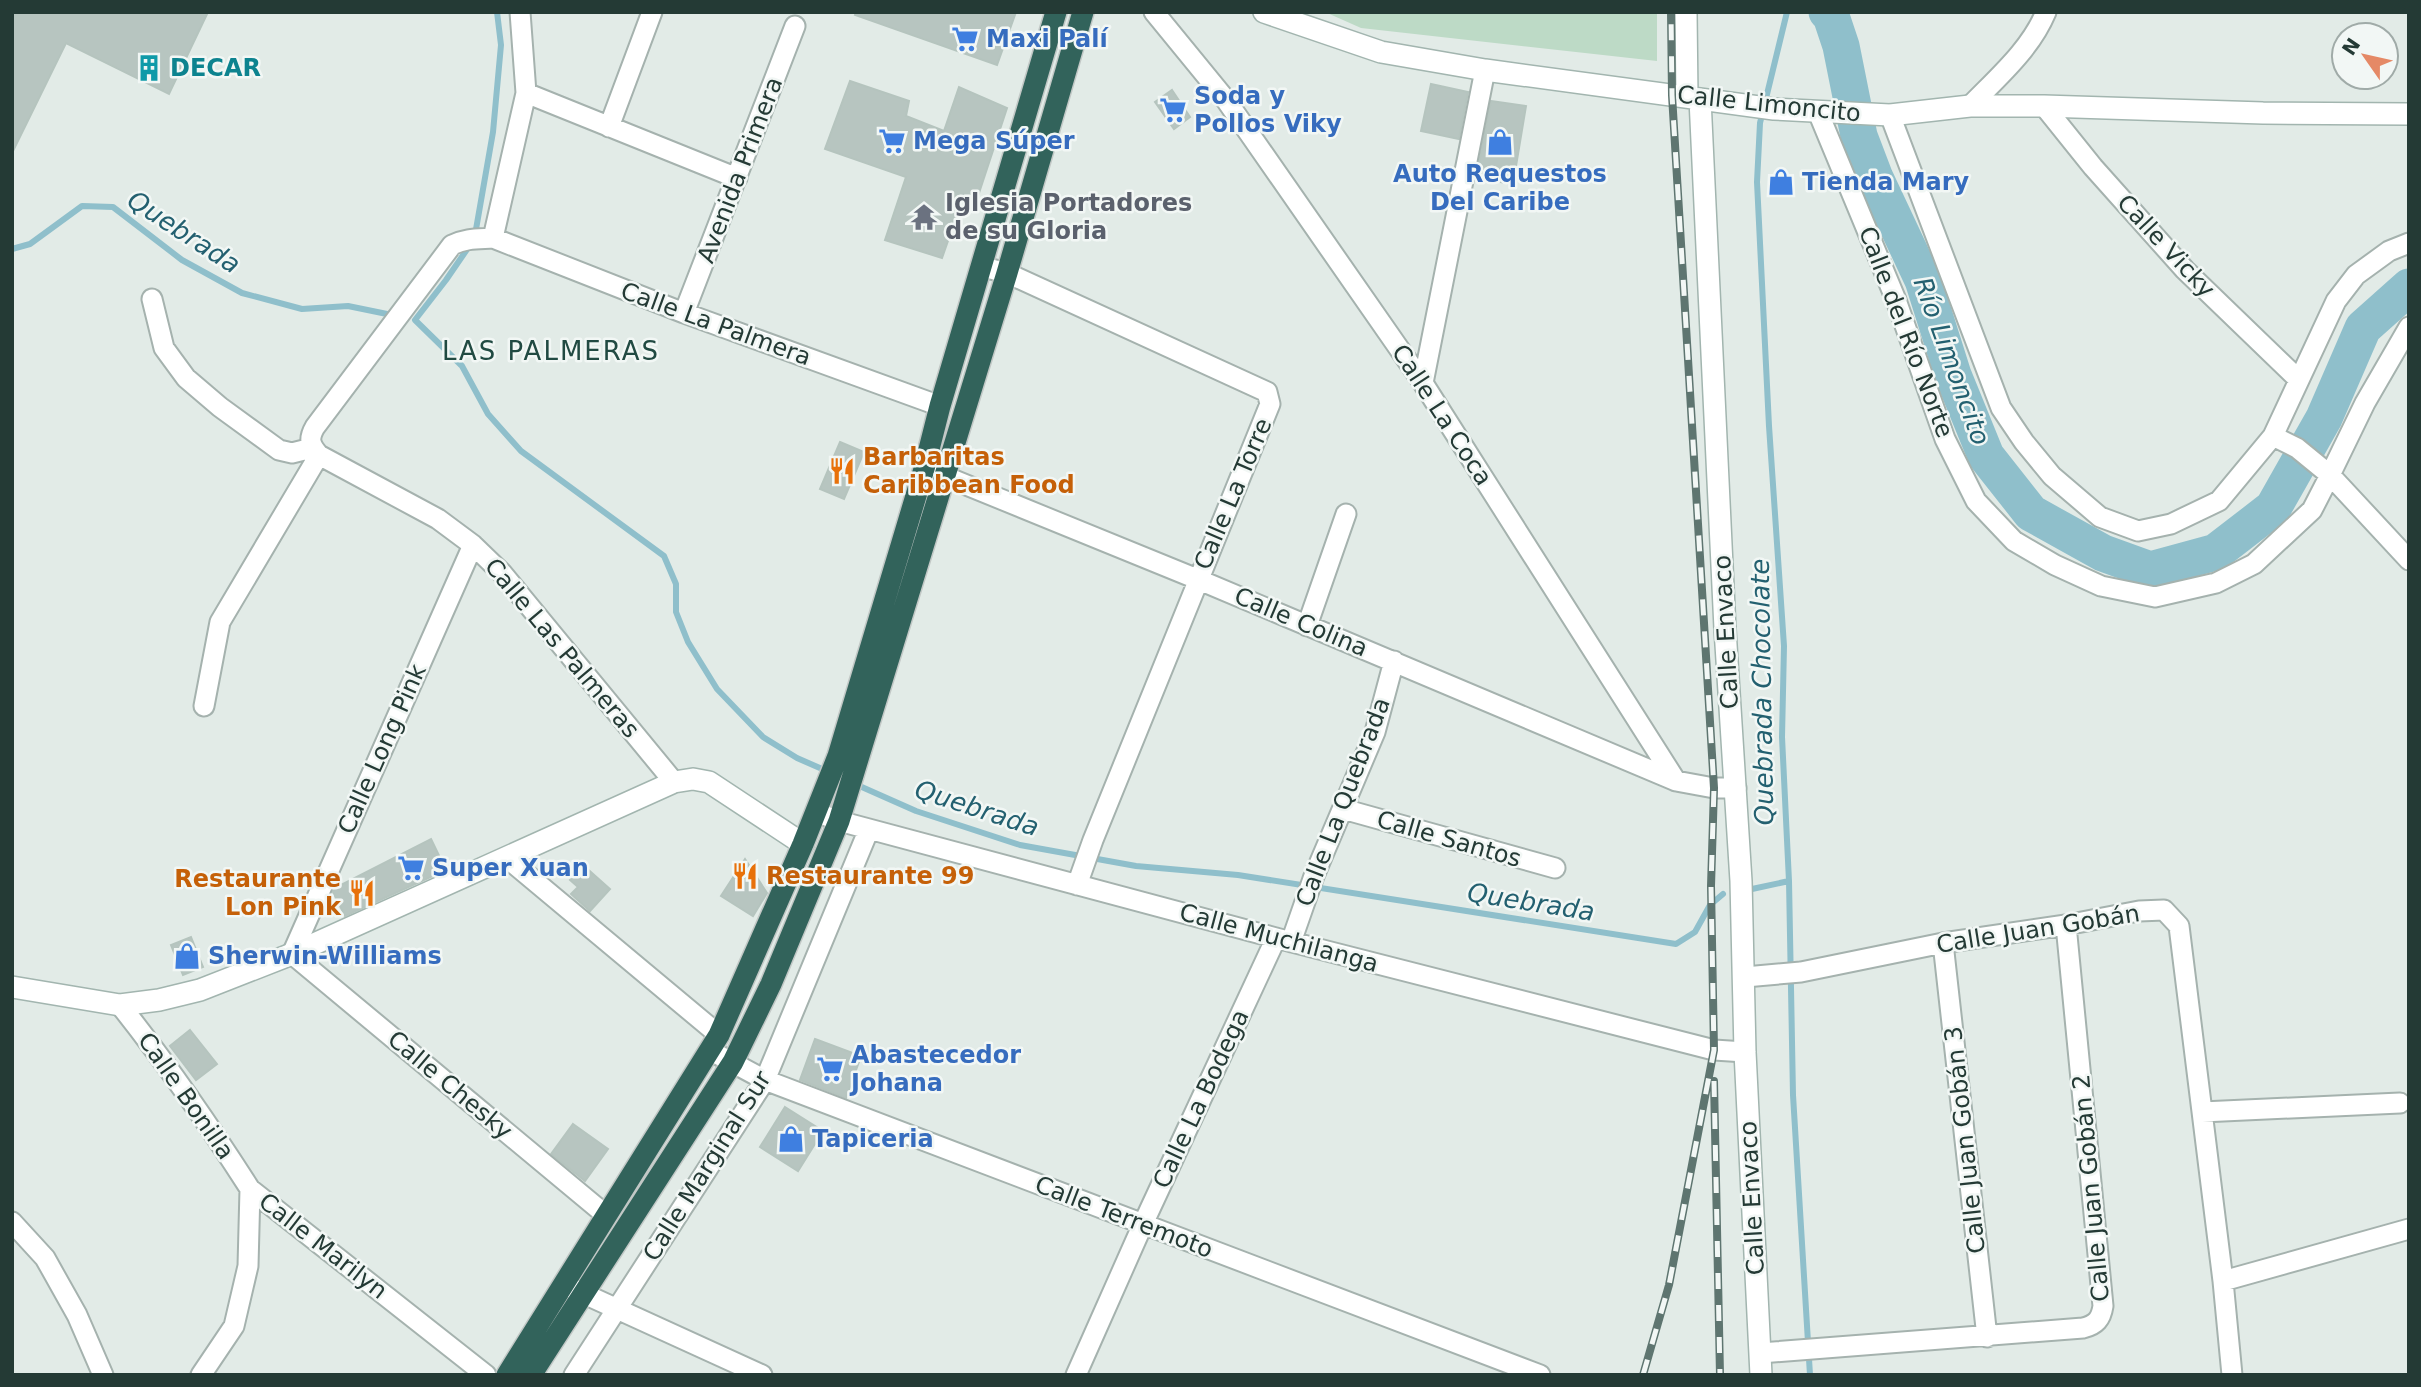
<svg xmlns="http://www.w3.org/2000/svg" width="2421" height="1387" font-family="'DejaVu Sans',sans-serif">
<style>
.green{fill:#bddac6}
.lines{fill:none;stroke-linecap:round;stroke-linejoin:round}
.stream{stroke:#8fbfcb;stroke-width:6}
.river{stroke:#8fbfcb;stroke-width:37}
.building{fill:#b7c5c0;stroke:#b5c4be;stroke-width:2}
.street-casing{stroke:#a5b2ae;stroke-width:23}
.secondary-casing{stroke:#a2b5af;stroke-width:24}
.highway-casing{stroke:#c2c8c6;stroke-width:24}
.street{stroke:#fff;stroke-width:19}
.secondary{stroke:#fff;stroke-width:21}
.highway{stroke:#32635b;stroke-width:21}
.rail-casing{stroke:#5e7570;stroke-width:8}
.rail{stroke:#f2f7f5;stroke-width:5;stroke-dasharray:16;stroke-linecap:butt}
.labels{text-anchor:middle;stroke-width:5;stroke-linejoin:round;paint-order:stroke}
.shop-label{font-size:24px;font-weight:bold;fill:#366cbe;stroke:#f2f7f5;text-anchor:start}
.culture-label{font-size:24px;font-weight:bold;fill:#0d838f;stroke:#f2f7f5;text-anchor:start}
.street-label{font-size:24px;fill:#243a35;stroke:#f2f7f5}
.worship-label{font-size:24px;font-weight:bold;fill:#5b616d;stroke:#f2f7f5;text-anchor:start}
.food-label{font-size:24px;font-weight:bold;fill:#c56008;stroke:#f2f7f5;text-anchor:start}
.water-label{font-size:26px;font-style:italic;fill:#236070;stroke:#f2f7f5}
.neighbourhood-label{font-size:26px;letter-spacing:2px;fill:#214a42;stroke:#f2f7f5}
</style>
<rect width="100%" height="100%" fill="#e2ebe7"/>
<!-- green -->
<path class="green" d="M1325,12H1657V61L1361,28Z"/>
<g class="lines">
<!-- stream -->
<path class="stream" d="M1787,12L1760,123L1757,182L1769,426L1784,646L1782,737L1789,881L1793,1095L1810,1375
M475,235L493,132L501,45L497,12
M470,245L446,280L415,320L462,366L488,414L521,451L664,556L676,584V612L688,642L717,689L763,737L797,758L829,772
M12,249L30,244L82,206L113,207L182,260L242,293L302,309L348,306L387,314
M855,784L916,811L1020,845L1136,866L1238,875L1676,944L1695,932L1710,905L1723,894
M1752,889L1789,881"/>
<!-- river -->
<path class="river" d="M1827,12L1831,16L1841,46L1859,136L1875,178L1923,280L1953,375L1986,456L2031,513L2103,553L2150,570L2216,552L2273,508L2324,418L2363,328L2409,287"/>
</g>
<!-- building -->
<path class="building" d="M12,12H208L169,94L66,43L12,153Z
M856,12H1016L997,65L855,15Z
M850,81L909,101L906,116L944,131L959,87L1007,108L977,199L964,195L942,258L885,240L906,177L825,149Z
M1431,84L1468,92L1459,139L1421,131Z
M1172,90L1190,117L1174,129L1155,102Z
M1491,101L1526,106L1513,184L1476,178Z
M840,442L864,452L844,499L820,489Z
M431,839L446,870L345,916L333,892L335,888Z
M745,859L767,893L753,916L721,896Z
M583,865L610,889L590,911L571,894L578,887L570,880Z
M191,937L203,967L183,975L171,945Z
M190,1030L217,1064L196,1080L170,1046Z
M815,1039L861,1056L846,1098L800,1080Z
M785,1107L823,1131L798,1171L760,1147Z
M573,1124L608,1149L585,1181L551,1154Z"/>
<g class="lines">
<defs>
<path id="street" d="M1154,12L1226,100L1423,383L1676,781L1714,788H1736
M526,93L737,178
M1970,106C1998,77 2030,50 2046,12
M2044,106L2093,167L2185,270L2298,379
M1818,112L1896,300L1945,439L1976,501L2014,541L2055,565L2101,586L2155,597L2216,583L2254,564L2312,510L2330,475L2297,448L2273,436
M1890,115L2001,408L2024,442L2052,476L2100,517L2138,531L2171,524L2219,501L2273,436L2336,301L2356,275L2389,251L2409,243
M609,127L652,12
M493,238L526,93L520,12
M983,267L1007,273L1267,392L1270,404L1093,840L1077,885
M152,299L164,348L186,378L220,407L279,450L292,453L312,448
M684,313L795,26
M2409,327L2365,403L2330,475L2409,560
M1423,383L1485,70
M932,471L1197,579L1676,781
M473,545L292,954L607,1216
M1307,626L1346,514
M204,706L220,622L319,455
M674,782L502,573L473,545L438,519L319,455C310,445 308,439 315,427L452,245C466,238 478,239 493,238L684,313L940,406
M1343,809L1555,868
M816,812L839,821L1276,938L1714,1050L1745,1052
M507,858L719,1035
M1291,942L1314,876L1375,732L1394,661
M1943,943L1987,1337
M1745,977L1801,972L1943,943L2066,925L2139,911L2164,910L2179,926L2223,1281L2232,1375
M120,1005C167,1064 209,1125 250,1189
M711,1051L765,1080L1540,1375
M2202,1112L2400,1103
M12,1222L45,1258L77,1315L103,1375
M2223,1281L2409,1229
M569,1287L762,1375
M1760,1353L2083,1328C2096,1325 2101,1319 2103,1306L2066,925
M201,1375L234,1326L248,1266L250,1189L486,1375
M574,1375L765,1080L869,829
M1076,1375L1143,1224L1276,938"/>
<path id="secondary" d="M1264,12L1381,52L1485,70L1774,109L1890,115L1970,106H2044L2263,113L2409,114
M1686,12L1687,97
M1700,99L1725,629L1741,881L1745,1052L1761,1375
M12,987L120,1005L159,1000L200,990L292,954L674,782L693,779L709,782L803,844"/>
<path id="highway" d="M507,1375L719,1035L803,844L838,756L924,469L940,406L1056,12
M531,1375L733,1062L771,984L839,821L1007,273L1083,12"/>
</defs>
<!-- street casing -->
<use href="#street" class="street-casing"/>
<!-- secondary casing -->
<use href="#secondary" class="secondary-casing"/>
<!-- highway casing -->
<use href="#highway" class="highway-casing"/>
<!-- street -->
<use href="#street" class="street"/>
<!-- secondary -->
<use href="#secondary" class="secondary"/>
<!-- highway -->
<use href="#highway" class="highway"/>
<defs>
<path id="rail" d="M1714,1081L1720,1375
M1643,1375L1669,1285L1714,1050L1711,886L1714,788L1672,95L1671,12"/>
</defs>
<!-- rail casing -->
<use href="#rail" class="rail-casing"/>
<!-- rail -->
<use href="#rail" class="rail"/>
</g>
<!-- icons -->
<defs>
<symbol id="supermarket-bare" viewBox="-9 -9 18 18"><path d="M-6-5.5h2.5l.6 2H6L4.5 2H-2.5L-4.4-4H-6ZM-1.5 3.2a1.3 1.3 0 1 0 .1 0ZM3 3.2a1.3 1.3 0 1 0 .1 0Z" fill="#3f7fe0" stroke="#f2f7f5" stroke-width="2.5" paint-order="stroke"/></symbol>
<symbol id="building-bare" viewBox="-9 -9 18 18"><path d="M-4-6H4V6H1V3H-1V6H-4ZM-2.5-4.3h1.7v1.8h-1.7ZM.8-4.3h1.7v1.8H.8ZM-2.5-1h1.7V.8h-1.7ZM.8-1h1.7V.8H.8Z" fill="#0f9aa8" stroke="#f2f7f5" stroke-width="2.5" paint-order="stroke"/></symbol>
<symbol id="shop-bare" viewBox="-9 -9 18 18"><path d="M-5-2.5h2.3a2.7 3.5 0 0 1 5.4 0H5L5.5 6h-11ZM-1.5-2.5h3a1.5 2.3 0 0 0-3 0Z" fill="#3f7fe0" stroke="#f2f7f5" stroke-width="2.5" paint-order="stroke"/></symbol>
<symbol id="temple-bare" viewBox="-9 -9 18 18"><path d="M0-6L5-2H3V0L6.5 2.5H4V6H1.5V3h-3V6H-4V2.5H-6.5L-3 0V-2H-5Z" fill="#6b7280" stroke="#f2f7f5" stroke-width="2.5" paint-order="stroke"/></symbol>
<symbol id="restaurant-bare" viewBox="-9 -9 18 18"><path d="M-5-6h1v4h1v-4h1v4h1v-4h1v5L-1.5 .5V6h-2V.5L-5-1ZM5-6V6H3V1.5H1.5Q1.5-4 5-6Z" fill="#e8710a" stroke="#f2f7f5" stroke-width="2.5" paint-order="stroke"/></symbol>
</defs>
<g fill-rule="evenodd">
<use href="#supermarket-bare" x="946" y="20" width="38" height="38"/>
<use href="#building-bare" x="130" y="49" width="38" height="38"/>
<use href="#supermarket-bare" x="1154" y="91" width="38" height="38"/>
<use href="#supermarket-bare" x="873" y="122" width="38" height="38"/>
<use href="#shop-bare" x="1481" y="123" width="38" height="38"/>
<use href="#shop-bare" x="1762" y="163" width="38" height="38"/>
<use href="#temple-bare" x="905" y="198" width="38" height="38"/>
<use href="#restaurant-bare" x="823" y="452" width="38" height="38"/>
<use href="#supermarket-bare" x="392" y="849" width="38" height="38"/>
<use href="#restaurant-bare" x="726" y="857" width="38" height="38"/>
<use href="#restaurant-bare" x="343" y="874" width="38" height="38"/>
<use href="#shop-bare" x="168" y="937" width="38" height="38"/>
<use href="#supermarket-bare" x="811" y="1050" width="38" height="38"/>
<use href="#shop-bare" x="772" y="1120" width="38" height="38"/>
</g>
<g class="labels">
<!-- shop labels -->
<g class="shop-label">
<text x="986" y="47">Maxi Palí</text>
<text x="1194" y="104">Soda y<tspan x="1194" dy="28">Pollos Viky</tspan></text>
<text x="913" y="149">Mega Súper</text>
<text x="1500" y="182" text-anchor="middle">Auto Requestos<tspan x="1500" dy="28">Del Caribe</tspan></text>
<text x="1802" y="190">Tienda Mary</text>
<text x="432" y="876">Super Xuan</text>
<text x="208" y="964">Sherwin-Williams</text>
<text x="851" y="1063">Abastecedor<tspan x="851" dy="28">Johana</tspan></text>
<text x="812" y="1147">Tapiceria</text>
</g>
<!-- culture labels -->
<g class="culture-label">
<text x="170" y="76">DECAR</text>
</g>
<!-- street labels -->
<g class="street-label">
<text transform="translate(1769 104) rotate(6)" y="8">Calle Limoncito</text>
<text transform="translate(740 170) rotate(-69)" y="8">Avenida Primera</text>
<text transform="translate(2166 246) rotate(47)" y="8">Calle Vicky</text>
<text transform="translate(716 324) rotate(20)" y="8">Calle La Palmera</text>
<text transform="translate(1906 332) rotate(69)" y="8">Calle del Río Norte</text>
<text transform="translate(1442 415) rotate(57)" y="8">Calle La Coca</text>
<text transform="translate(1233 494) rotate(-67)" y="8">Calle La Torre</text>
<text transform="translate(1301 622) rotate(23)" y="8">Calle Colina</text>
<text transform="translate(1726 632) rotate(-93)" y="8">Calle Envaco</text>
<text transform="translate(562 648) rotate(50)" y="8">Calle Las Palmeras</text>
<text transform="translate(382 749) rotate(-66)" y="8">Calle Long Pink</text>
<text transform="translate(1343 802) rotate(-69)" y="8">Calle La Quebrada</text>
<text transform="translate(1449 839) rotate(16)" y="8">Calle Santos</text>
<text transform="translate(2038 929) rotate(-9)" y="8">Calle Juan Gobán</text>
<text transform="translate(1279 938) rotate(15)" y="8">Calle Muchilanga</text>
<text transform="translate(450 1085) rotate(40)" y="8">Calle Chesky</text>
<text transform="translate(186 1096) rotate(55)" y="8">Calle Bonilla</text>
<text transform="translate(1201 1099) rotate(-65)" y="8">Calle La Bodega</text>
<text transform="translate(1965 1140) rotate(-96)" y="8">Calle Juan Gobán 3</text>
<text transform="translate(707 1166) rotate(-58)" y="8">Calle Marginal Sur</text>
<text transform="translate(2091 1188) rotate(-95)" y="8">Calle Juan Gobán 2</text>
<text transform="translate(1752 1198) rotate(-93)" y="8">Calle Envaco</text>
<text transform="translate(1124 1217) rotate(21)" y="8">Calle Terremoto</text>
<text transform="translate(323 1246) rotate(38)" y="8">Calle Marilyn</text>
</g>
<!-- worship labels -->
<g class="worship-label">
<text x="945" y="211">Iglesia Portadores<tspan x="945" dy="28">de su Gloria</tspan></text>
</g>
<!-- food labels -->
<g class="food-label">
<text x="863" y="465">Barbaritas<tspan x="863" dy="28">Caribbean Food</tspan></text>
<text x="766" y="884">Restaurante 99</text>
<text x="341" y="887" text-anchor="end">Restaurante<tspan x="341" dy="28">Lon Pink</tspan></text>
</g>
<!-- water labels -->
<g class="water-label">
<text transform="translate(184 232) rotate(33)" y="9">Quebrada</text>
<text transform="translate(1952 361) rotate(70)" y="9">Río Limoncito</text>
<text transform="translate(1762 692) rotate(-91)" y="9">Quebrada Chocolate</text>
<text transform="translate(977 808) rotate(18)" y="9">Quebrada</text>
<text transform="translate(1531 902) rotate(9)" y="9">Quebrada</text>
</g>
<!-- neighbourhood labels -->
<g class="neighbourhood-label">
<text x="551" y="360">LAS PALMERAS</text>
</g>
</g>
<!-- border -->
<rect width="2421" height="1387" fill="none" stroke="#243a35" stroke-width="28"/>
<!-- north arrow -->
<g transform="translate(2365 56) rotate(304)"><circle r="33" fill="#f2f7f5" stroke="#a0aba8" stroke-width="2"/>
<path d="M0-5L12 26L0 18L-12 26Z" fill="#e58966"/>
<text y="-10" font-size="19" font-weight="bold" text-anchor="middle" fill="#243a35">N</text>
</g>
</svg>
